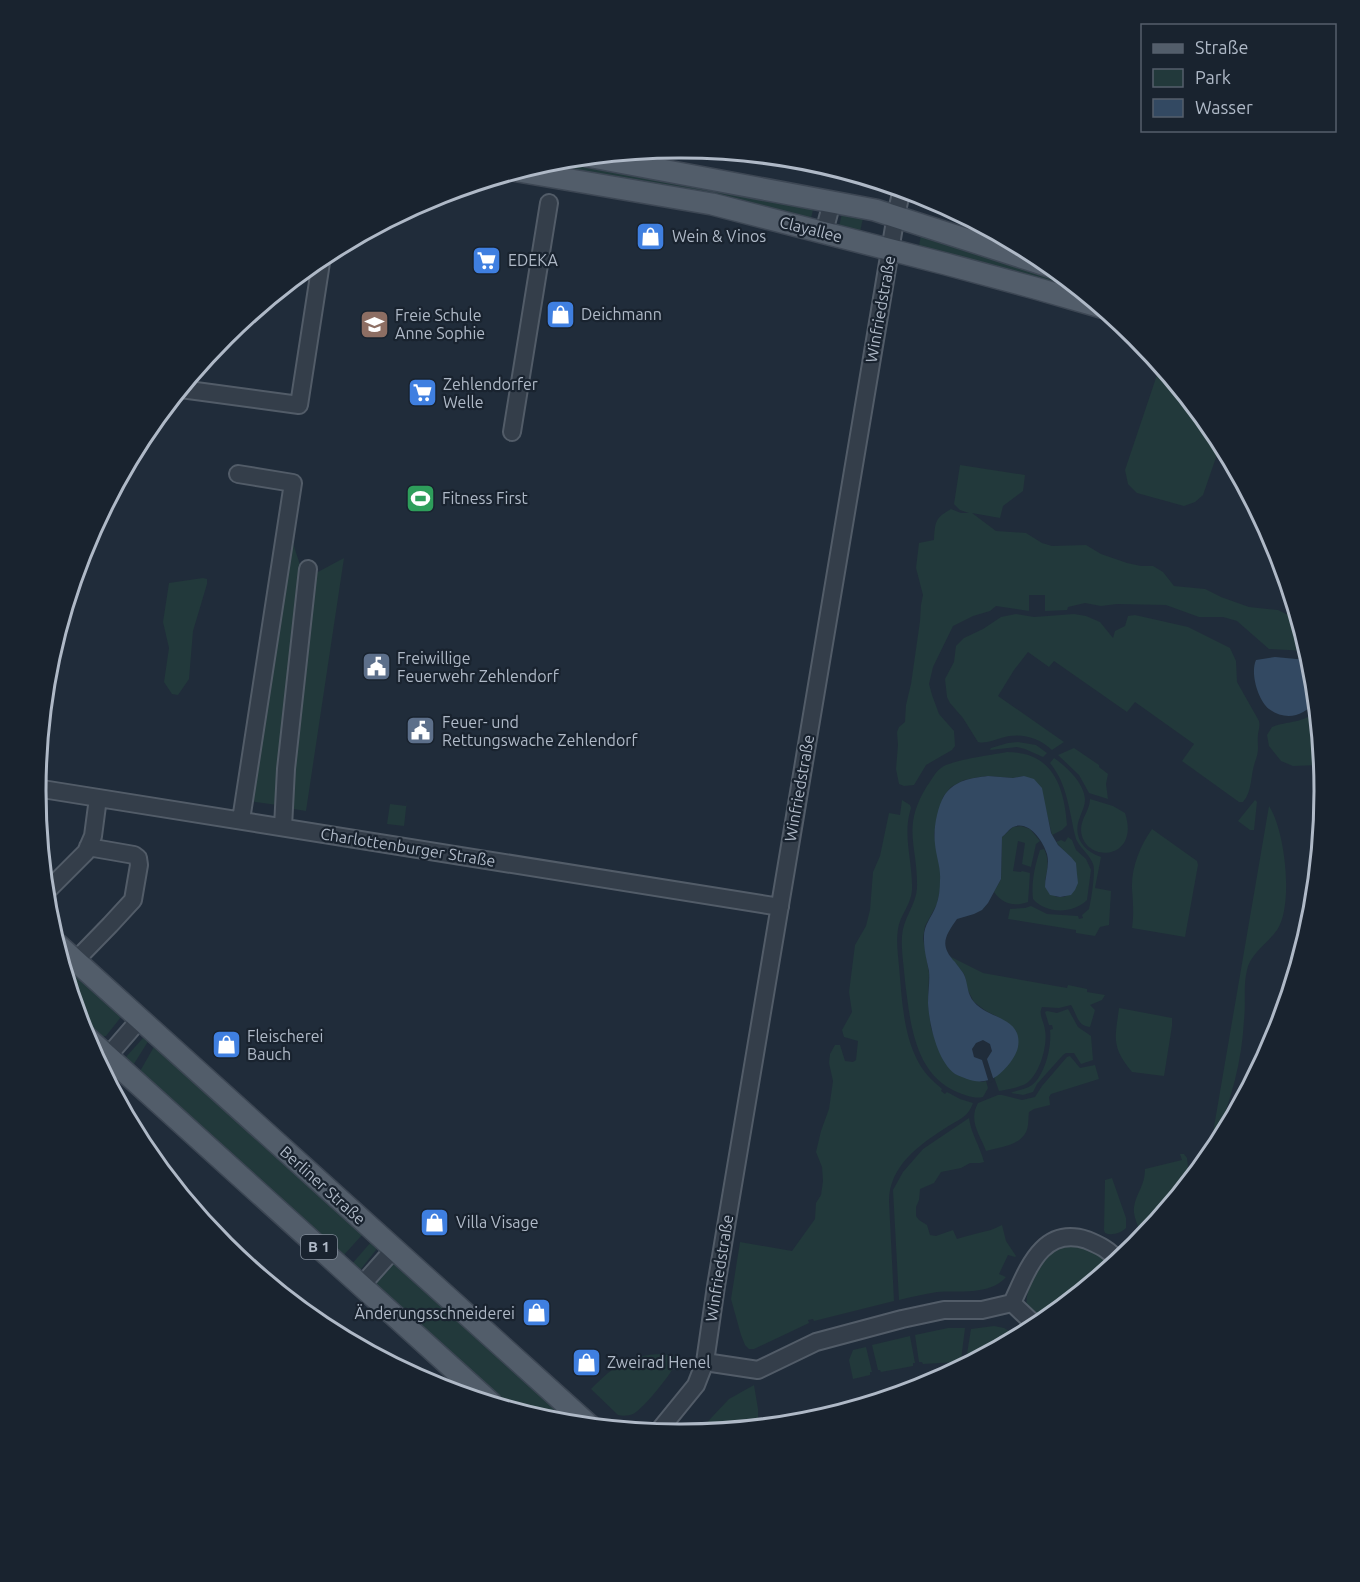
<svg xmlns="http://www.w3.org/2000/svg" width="1360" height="1582" font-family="Ubuntu,sans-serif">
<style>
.green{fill:#22393b}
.water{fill:#334962}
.pier{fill:#202c3a}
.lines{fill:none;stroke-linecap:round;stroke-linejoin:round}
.minor-casing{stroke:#525c68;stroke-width:20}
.major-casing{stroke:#3d4754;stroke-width:24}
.minor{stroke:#343e4a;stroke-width:16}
.major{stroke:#525d6a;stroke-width:21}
.labels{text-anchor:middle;stroke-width:4.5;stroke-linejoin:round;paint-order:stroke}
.shield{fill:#19232f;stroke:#828c99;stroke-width:1.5}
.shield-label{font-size:15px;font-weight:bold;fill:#afb9c7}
.street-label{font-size:16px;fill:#afb9c7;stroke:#19232f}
.poi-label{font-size:16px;fill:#afb9c7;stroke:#19232f;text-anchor:start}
.rim{fill:none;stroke:#afb9c7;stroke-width:3}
</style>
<rect width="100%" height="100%" fill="#202c3a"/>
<!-- green -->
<path class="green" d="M548,161L814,206L811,218L708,194L535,165Z
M842,213L863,218L860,232L839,227Z
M921,235L1070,282L1081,291L1012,271L919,246Z
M1160,366L1216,433L1221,443L1203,495L1195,502L1184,506L1137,493L1128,484L1125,470Z
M960,465L1025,475L1023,491L1003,506L1000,518L972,513L996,531L1026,533L1042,543L1052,546L1086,545L1101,554L1127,563L1141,566H1153L1163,572L1174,586L1205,589L1221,597L1249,607L1278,610L1298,620L1307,651L1269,649L1237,621L1223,617H1199L1166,605L1117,604L1101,606L1085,603L1068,607L1067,610L1045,611V595H1029V611L996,606L990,611L973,616L953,626L933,667L929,684L932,695L939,714L954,731L955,746L952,750L926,765L914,785L904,786L899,784L896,769L898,745L897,732L899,727L905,722L906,705L911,684L920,621L921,605L923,595L916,568L919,543L934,540C935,522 935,518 951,509L961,513H969L960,510L954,504Z
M290,534L302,571L277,805L249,801Z
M344,558L306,811L294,809L292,768L316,573Z
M203,578L207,579V584L193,631L189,679L178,695L172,694L164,682L169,648L163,622L169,583Z
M1016,614L1034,617L1074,614L1086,616L1100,622L1113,638L1115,631L1125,626L1128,616L1135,615L1188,627L1230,648L1236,661L1237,682L1259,721C1260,726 1259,729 1258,734C1257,747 1260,749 1255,762C1250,776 1253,790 1243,802H1239L1182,761L1194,744L1135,702L1127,712L1054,661L1049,667L1028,652L1014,670L998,696L1064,742L1052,750C1038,737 1020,732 1001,738C993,740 986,744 978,742L963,718L950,703L947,697L945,679L954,662L956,646L964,638L983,629L1001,617Z
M1316,710L1321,765L1293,766L1281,761L1269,746L1267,735L1272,727C1286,721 1307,723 1316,710Z
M1018,742L1036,745L1047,753L1043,757L1025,749L1017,747L990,750L991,748L1008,743Z
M1074,748L1099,765V767L1108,774L1106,784L1108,799L1089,793L1079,775L1058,755Z
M1007,752C1052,752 1064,785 1067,825L1062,830L1052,835L1046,810L1024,776L1013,778L988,776L979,777L964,780L951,787L943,797L934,834L941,874L940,890L937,904L925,926L923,938L929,973L928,1003L931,1028L942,1056L949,1067L955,1074L982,1082L986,1081L988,1088L983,1097C974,1099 965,1095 957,1092C914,1074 910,1021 905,981C904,967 901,950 902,936C903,918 916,905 917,888C918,845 901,828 927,786C931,781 935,772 941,768C950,760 993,755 1007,752Z
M1054,758C1067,767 1084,783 1085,799C1085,806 1082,811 1080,817C1072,836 1083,851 1101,857L1095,888L1111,891L1109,925L1100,927L1095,936L1076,933V930L1008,919L1010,909L1025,908L1031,906L1047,914L1078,916L1079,919L1083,918L1082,915L1089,909C1091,901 1096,870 1093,864C1090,855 1080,848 1076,839C1069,812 1068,785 1050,763Z
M1090,799L1113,806L1125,813C1141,861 1083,864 1081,830C1081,818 1090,810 1090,799Z
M407,800L404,826L387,824L390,804L406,806Z
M902,800L910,805L911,808C902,835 913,862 912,890C911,905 900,915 898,929C896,941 898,954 899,966C902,999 903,1036 920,1065C926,1075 934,1082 942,1089L941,1091L945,1094L947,1092L960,1099L973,1103C968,1117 960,1119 947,1127C920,1144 889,1166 889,1201L894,1301L814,1321L813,1319L808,1320L809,1323L754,1349H749L745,1345L741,1335L731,1299L740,1242L792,1251L815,1219L816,1203L821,1195L823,1181L822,1167L816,1152L821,1131L829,1109L833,1081L829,1063L830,1054L835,1045H840L845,1061L853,1062L856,1060L858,1041L844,1037L842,1030L852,1012L849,992L855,945L866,926L870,910L873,872L880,856L889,813L900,815Z
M1255,800L1257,802L1254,830H1250L1238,821Z
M1269,806C1285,830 1294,905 1277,930C1268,943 1250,954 1247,970C1243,986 1246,1003 1244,1020C1242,1061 1231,1101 1215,1139C1213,1145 1213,1151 1209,1156Z
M1021,826L1030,829L1040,841L1036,844L1031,867L1022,864L1025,843L1018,841L1013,871L1021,872L1022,871L1030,873L1028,902C1013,907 1003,904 994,892L1001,879L1002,837L1013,827Z
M1152,829L1197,861L1198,865L1185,937L1132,928C1134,914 1133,902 1132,889C1131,868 1140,846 1152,829Z
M1068,837L1072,840L1076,850L1086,859L1091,870L1087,900C1073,914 1046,914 1033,899C1031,883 1035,865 1040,850L1044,849C1049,858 1048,870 1045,880L1056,897H1065L1071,857L1066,853L1056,842L1061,840L1065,842Z
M949,956L983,973L1067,988L1068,985L1087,989V992L1105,995L1102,1000L1090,1005L1095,1010L1090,1027C1077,1026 1077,1014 1071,1005L1059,1008L1042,1007C1038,1015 1044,1021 1045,1030C1048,1044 1040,1074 1027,1083C1019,1088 1008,1089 999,1091L994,1077C1007,1068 1017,1056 1018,1040L1000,1018L986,1011L974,1002L966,987V981L964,974Z
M62,961L121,1014V1017L106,1036L100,1037L80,1020Z
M1119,1008L1172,1018V1026L1164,1076L1132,1072C1111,1046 1115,1039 1119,1008Z
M1068,1009L1078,1027L1091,1036L1093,1060L1081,1064L1074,1053H1066L1063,1055L1037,1084L1033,1092L1023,1095L1011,1093L1013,1092C1019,1090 1026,1089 1032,1085C1045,1075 1052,1046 1050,1030L1053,1029L1052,1025H1049L1045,1012L1047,1011L1057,1013Z
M143,1038L149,1040L132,1067L125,1061L126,1057Z
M155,1045L363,1234L342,1257L139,1073Z
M1070,1056L1080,1068L1095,1065L1099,1079L1051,1094L1049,1097L1050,1105L1034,1109L1029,1112C1028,1118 1029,1127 1026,1132C1019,1146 1000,1147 986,1151C980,1135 968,1121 978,1103L998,1095H1002L1022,1100L1035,1097L1042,1086L1067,1057Z
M969,1118C971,1134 980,1146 984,1162L980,1163H970L961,1168L941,1172L934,1183L920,1189L919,1200L916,1207V1216L919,1220L927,1225L930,1235L936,1236L953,1230L957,1239C967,1236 977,1233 987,1231C992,1230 997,1227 1002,1225L1006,1241L1016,1256L1015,1257L1008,1255L999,1274L1006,1277C990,1296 958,1290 937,1292C924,1294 911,1297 899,1300L893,1190L903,1172L923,1149Z
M1180,1154H1184L1187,1158L1188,1167L1185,1186L1150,1229L1140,1231C1137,1224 1133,1215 1134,1207C1136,1193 1145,1186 1145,1169L1182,1160Z
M1112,1178L1126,1218V1228C1121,1233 1112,1236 1105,1233L1104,1230L1105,1180Z
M371,1242L376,1246V1250L361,1269L357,1271L351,1265Z
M1068,1243L1091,1247L1114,1264L1050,1316C1043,1314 1033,1313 1028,1307C1021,1298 1041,1257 1050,1251C1055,1247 1063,1245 1068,1243Z
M395,1263L574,1425L554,1423L510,1409L376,1289L375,1285Z
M994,1326L1004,1328L1019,1337L968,1363V1361L966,1360L971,1329Z
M948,1328H965L961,1360L959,1359L958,1362L923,1364L922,1362H919L915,1335Z
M910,1336L915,1363H913V1366L881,1372L880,1370H878L872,1345Z
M866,1347L872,1372H870V1375L853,1379L849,1360L853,1350Z
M663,1354L678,1357C676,1361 674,1366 672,1370C666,1380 642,1410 633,1414C628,1416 623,1416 618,1415L591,1389C615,1365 628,1355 663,1354Z
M754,1385L758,1409V1427L697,1433L729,1399Z"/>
<!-- water -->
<path class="water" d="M1275,657L1307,660L1311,663L1315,701C1304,717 1285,721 1269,709C1258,700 1250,673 1256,660Z
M988,776L1013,778L1024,776L1034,779L1042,788L1051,833L1058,845L1071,857L1076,863L1077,874L1078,883L1075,890L1071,895L1060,897L1050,895L1045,887C1045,876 1050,865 1047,854C1043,841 1029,820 1013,827C1009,829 1006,834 1002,837L1001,879L988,903L982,910L974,914L957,919C945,936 939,945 955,962C958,967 963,971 965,977C968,985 967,994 974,1002C988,1019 1023,1017 1018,1047C1016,1057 1006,1069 997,1076C989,1082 977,1083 967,1079C963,1077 958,1076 955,1074C937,1061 929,1023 928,1003C928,992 930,982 929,971C927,961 924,951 924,940C923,925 931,919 936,906C939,898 940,889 940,880C941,868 936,856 935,844C933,830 937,808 944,796C954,780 972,778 988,776Z"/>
<!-- pier -->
<path class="pier" d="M983,1040L990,1044L992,1051L987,1059L994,1081L989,1083L982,1060L974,1057L972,1049L976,1043Z"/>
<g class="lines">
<defs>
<path id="minor" d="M824,232L832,202
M181,389L299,405L322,256
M512,432L549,203
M238,474L293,483L241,820
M36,788L780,907
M283,827L286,769L308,569
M46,892L86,852L93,836L98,798
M75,961L110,925L133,900L139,865L138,858L134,855L88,847
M99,1064L108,1056L140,1019
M361,1286L394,1249
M1012,1303C1027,1272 1041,1225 1087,1240C1099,1245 1110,1250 1118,1261
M1012,1303L1030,1320L1039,1325
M705,1362L758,1370L816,1342L902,1319L944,1310H982L1012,1303
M657,1433L696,1385L705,1362L716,1286L896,215L902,189"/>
<path id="major" d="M587,156L875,210L1052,267
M518,171L712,204L946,264L1035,288L1101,307
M57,944L590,1426
M84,1035L491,1403"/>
</defs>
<!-- minor casing -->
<use href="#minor" class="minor-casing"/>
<!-- major casing -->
<use href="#major" class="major-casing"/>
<!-- minor -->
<use href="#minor" class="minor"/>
<!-- major -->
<use href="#major" class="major"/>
</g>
<!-- icons -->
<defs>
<symbol id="shop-square" viewBox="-11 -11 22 22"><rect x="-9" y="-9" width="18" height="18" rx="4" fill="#3f7fe0" stroke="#19232f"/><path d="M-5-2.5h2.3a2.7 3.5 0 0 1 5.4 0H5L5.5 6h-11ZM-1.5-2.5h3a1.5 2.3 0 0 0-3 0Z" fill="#fff"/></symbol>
<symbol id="supermarket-square" viewBox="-11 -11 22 22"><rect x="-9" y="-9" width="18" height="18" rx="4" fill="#3f7fe0" stroke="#19232f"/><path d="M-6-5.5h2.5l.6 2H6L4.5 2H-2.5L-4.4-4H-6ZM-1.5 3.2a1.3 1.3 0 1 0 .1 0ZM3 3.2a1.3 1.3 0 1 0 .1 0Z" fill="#fff"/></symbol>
<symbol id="school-square" viewBox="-11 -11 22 22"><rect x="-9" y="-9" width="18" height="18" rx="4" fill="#8d6e63" stroke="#19232f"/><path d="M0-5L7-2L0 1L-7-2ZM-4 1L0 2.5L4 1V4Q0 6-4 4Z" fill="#fff"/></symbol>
<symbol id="stadium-square" viewBox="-11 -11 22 22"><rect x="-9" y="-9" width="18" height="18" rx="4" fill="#2e9e5b" stroke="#19232f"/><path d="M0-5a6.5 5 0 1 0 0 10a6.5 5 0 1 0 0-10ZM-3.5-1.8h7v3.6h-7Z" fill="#fff"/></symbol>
<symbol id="civic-square" viewBox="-11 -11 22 22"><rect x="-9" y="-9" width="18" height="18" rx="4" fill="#5c6f8a" stroke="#19232f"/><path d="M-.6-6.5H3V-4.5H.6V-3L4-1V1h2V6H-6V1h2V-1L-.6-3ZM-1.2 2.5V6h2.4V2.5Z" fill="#fff"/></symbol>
</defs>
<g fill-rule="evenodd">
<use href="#shop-square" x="634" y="220" width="33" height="33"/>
<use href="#supermarket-square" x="470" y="244" width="33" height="33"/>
<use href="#shop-square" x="544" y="298" width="33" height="33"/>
<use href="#school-square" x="358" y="308" width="33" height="33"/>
<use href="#supermarket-square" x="406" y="376" width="33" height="33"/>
<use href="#stadium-square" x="404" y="482" width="33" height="33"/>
<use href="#civic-square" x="360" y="650" width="33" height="33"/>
<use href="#civic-square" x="404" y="714" width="33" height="33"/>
<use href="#shop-square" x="210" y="1028" width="33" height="33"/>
<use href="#shop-square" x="418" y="1206" width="33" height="33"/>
<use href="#shop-square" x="520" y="1296" width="33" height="33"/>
<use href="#shop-square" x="570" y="1346" width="33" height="33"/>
</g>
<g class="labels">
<!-- shield labels -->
<rect class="shield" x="301" y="1235" width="36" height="24" rx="4.5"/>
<g class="shield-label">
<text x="319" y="1252">B 1</text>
</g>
<!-- street labels -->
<g class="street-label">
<text transform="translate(811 229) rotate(14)" y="6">Clayallee</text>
<text transform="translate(880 309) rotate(-80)" y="6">Winfriedstraße</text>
<text transform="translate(799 788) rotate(-80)" y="6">Winfriedstraße</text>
<text transform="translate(408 847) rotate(9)" y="6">Charlottenburger Straße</text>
<text transform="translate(323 1185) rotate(42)" y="6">Berliner Straße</text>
<text transform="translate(719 1268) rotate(-81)" y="6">Winfriedstraße</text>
</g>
<!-- poi labels -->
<g class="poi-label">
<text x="672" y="242">Wein &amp; Vinos</text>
<text x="508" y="266">EDEKA</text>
<text x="581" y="320">Deichmann</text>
<text x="395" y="321">Freie Schule<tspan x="395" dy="18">Anne Sophie</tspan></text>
<text x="443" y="390">Zehlendorfer<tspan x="443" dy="18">Welle</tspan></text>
<text x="442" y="504">Fitness First</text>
<text x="397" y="664">Freiwillige<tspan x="397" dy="18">Feuerwehr Zehlendorf</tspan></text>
<text x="442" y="728">Feuer- und<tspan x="442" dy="18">Rettungswache Zehlendorf</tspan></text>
<text x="247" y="1042">Fleischerei<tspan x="247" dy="18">Bauch</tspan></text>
<text x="456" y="1228">Villa Visage</text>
<text x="515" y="1319" text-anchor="end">Änderungsschneiderei</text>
<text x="607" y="1368">Zweirad Henel</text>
</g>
</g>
<!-- crop -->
<path d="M0 0H1360V1582H0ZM679 158H681A633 633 0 0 1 1314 791V791A633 633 0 0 1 681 1424H679A633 633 0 0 1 46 791V791A633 633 0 0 1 679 158Z" fill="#19232f" fill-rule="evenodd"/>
<path class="rim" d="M679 158H681A633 633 0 0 1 1314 791V791A633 633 0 0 1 681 1424H679A633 633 0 0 1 46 791V791A633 633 0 0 1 679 158Z"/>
<!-- legend -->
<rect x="1141" y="24" width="195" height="108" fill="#19232f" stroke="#555f6c" stroke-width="1.5"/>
<rect x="1153" y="44" width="30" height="9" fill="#525d6a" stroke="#555f6c" stroke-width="1.5"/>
<text x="1195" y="54" font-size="18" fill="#afb9c7">Straße</text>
<rect x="1153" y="69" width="30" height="18" fill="#22393b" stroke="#555f6c" stroke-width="1.5"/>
<text x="1195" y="84" font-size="18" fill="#afb9c7">Park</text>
<rect x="1153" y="99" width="30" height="18" fill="#334962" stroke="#555f6c" stroke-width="1.5"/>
<text x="1195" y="114" font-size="18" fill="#afb9c7">Wasser</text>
</svg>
